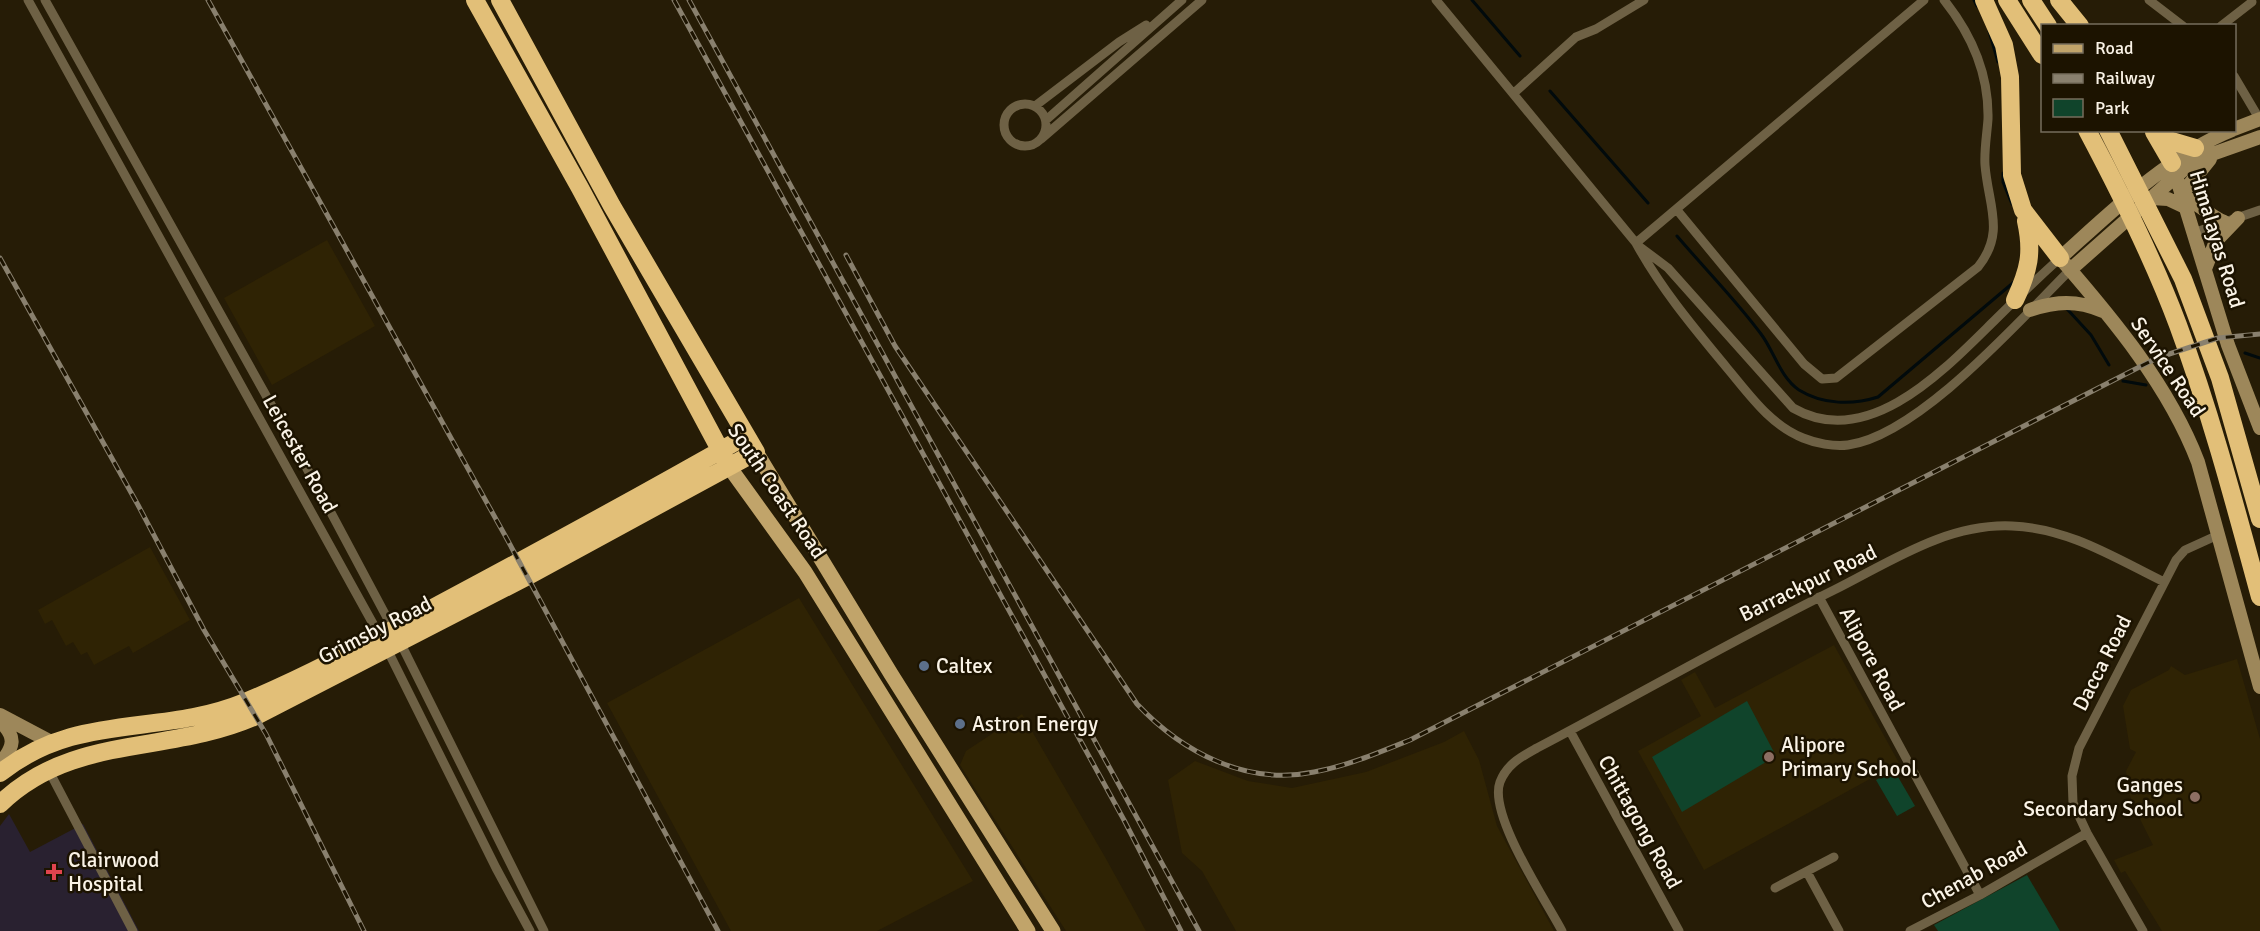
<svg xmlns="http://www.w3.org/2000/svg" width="2260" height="931" font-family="Signika,sans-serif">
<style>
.built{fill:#2f2304}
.medical{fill:#292130}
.green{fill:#10442b}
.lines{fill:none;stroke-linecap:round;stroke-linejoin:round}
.stream{stroke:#010a0c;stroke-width:3}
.street{stroke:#6e6145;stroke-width:9}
.secondary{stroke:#9d875a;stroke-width:14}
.primary{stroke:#c1a46a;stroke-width:15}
.highway{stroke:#e2bf78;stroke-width:18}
.rail-casing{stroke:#89806e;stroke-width:5}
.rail{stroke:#1c1300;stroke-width:3;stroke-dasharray:9;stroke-linecap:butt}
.service-dot{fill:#5c6f8a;stroke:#1c1300;stroke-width:2}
.education-dot{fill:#8d6e63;stroke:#1c1300;stroke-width:2}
.health-dot{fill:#e0444e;stroke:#1c1300;stroke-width:2}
.labels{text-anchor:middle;stroke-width:5;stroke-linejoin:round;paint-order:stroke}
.street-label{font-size:21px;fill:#faf3e6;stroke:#1c1300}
.poi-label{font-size:21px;fill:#faf3e6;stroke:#1c1300;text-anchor:start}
</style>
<rect width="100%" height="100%" fill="#261c06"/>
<!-- built -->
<path class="built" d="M327,240L375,326L272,385L224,298Z
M150,547L190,620L133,653L129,646L94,665L87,652L81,655L73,642L66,646L52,620L45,624L38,610Z
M799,598L973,881L877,931H731L607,703Z
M1834,645L1899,763L1704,870L1638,751L1701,716L1681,680L1695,672L1715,708Z
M2237,659L2260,739V931H2162L2125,871L2121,873L2114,860L2153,845L2133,805L2128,789L2126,771L2136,752L2130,749L2123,706L2131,690L2169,670L2171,666L2185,675Z
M1022,714L1105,857L1146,931H1066L960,765L966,751Z
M1464,731L1479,760L1497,826L1554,931H1236L1202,871L1182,853L1168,780L1195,761L1248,781L1292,788L1366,772L1444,742Z"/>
<!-- medical -->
<path class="medical" d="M9,814L30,852L83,824L139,931H0V826Z"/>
<!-- green -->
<path class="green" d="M1747,701L1776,756L1682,812L1652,757Z
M1894,770L1915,806L1897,816L1876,780Z
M2027,875L2060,931H1938L1934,925Z"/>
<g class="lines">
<!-- stream -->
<path class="stream" d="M1472,0L1520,56
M1974,0L1977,6
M1989,31L1998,62
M1550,91L1648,203
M2003,173V182L2012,204
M1677,236C1705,269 1736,300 1761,334C1774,351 1780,377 1799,390C1823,405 1853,405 1878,397L2014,282
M2068,310L2091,335L2109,365
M2245,353L2260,358
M2123,381L2146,385"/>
<!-- street -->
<path class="street" d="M28,0L387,649L496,868L530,931
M45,0L320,492L400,642L544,931
M1436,0L1636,243C1661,289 1694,328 1727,368C1749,394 1770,425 1803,438C1815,443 1834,447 1848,445C1919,435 2019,321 2070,270
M2149,0L2183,26
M2221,26L2252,2
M2234,76L2260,120
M1514,93L1576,37L1596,29L1644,0
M1004 125a21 21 0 1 1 42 0a21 21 0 1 1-42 0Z
M1035,106L1119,42L1146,25
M1046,120L1182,0
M1041,139L1202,0
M1677,210L1804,364L1822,379L1836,378L1978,267C2006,232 1988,205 1985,165C1984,150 1987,134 1988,119C1989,74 1972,35 1944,0
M2193,233L2260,210
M1636,243L1924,0
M1640,247L1668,268L1793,408C1869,452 1946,368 1996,319C2017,298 2038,278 2060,258
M1819,597L1980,895
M1570,731L1679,931
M48,769L133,931
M1807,872L1839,931
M1775,888L1834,857
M1562,931C1545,899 1488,814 1500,782C1507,764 1521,757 1537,748C1636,696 1733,640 1834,590C1890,562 1947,523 2012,526C2068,528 2115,558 2164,582
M1910,931L1980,895L2087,833
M2143,931L2087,833L2073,803L2072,776L2079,748L2176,560L2185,550L2218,535"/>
<!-- secondary -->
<path class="secondary" d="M2234,129L2260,119
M2232,130C2169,155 2109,214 2060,258C2113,319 2169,386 2198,462L2260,687
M2210,159L2181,195C2197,202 2208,215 2224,222
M2172,163L2228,345L2260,428
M2151,198L2168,199L2185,207
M2205,269L2216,241L2238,218
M2070,270L2183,170L2201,158L2260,137
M2030,310C2056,301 2077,300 2103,311
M0,715L51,742
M0,721C17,737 14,747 0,764"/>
<!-- primary -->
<path class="primary" d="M756,452L891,674L1053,931
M730,468L805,572L1028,931"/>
<!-- highway -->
<path class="highway" d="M475,0L580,188L725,459
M1984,0L2004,45L2010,77L2012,175L2023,210L2060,258
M2007,0L2042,55
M2031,0L2048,26
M2059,0L2080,26
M2087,130C2121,194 2153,258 2178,325C2211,414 2235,505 2260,597
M2108,130L2183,279L2220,378L2260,519
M2154,131L2168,140L2195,148
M2154,132L2172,163
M2015,300C2029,270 2033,253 2026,221
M0,773C78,711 160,737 245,702C313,674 379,637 444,602C545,548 646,493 746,436
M0,804C73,733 169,755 256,716L526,577L756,452L612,206L500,0"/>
<defs>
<path id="rail" d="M208,0L507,539L718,931
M674,0L1124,820L1181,931
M689,0L1199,931
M846,255L895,346L1137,704C1182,752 1246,786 1314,772C1347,766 1378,753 1410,740L2157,358L2218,338L2260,334
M0,258L138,505L204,630L266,734L364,931"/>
</defs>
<!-- rail casing -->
<use href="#rail" class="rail-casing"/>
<!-- rail -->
<use href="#rail" class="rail"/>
</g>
<!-- markers -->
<g class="service-dot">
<circle cx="924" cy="666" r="6"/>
<circle cx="960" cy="724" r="6"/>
</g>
<g class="education-dot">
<circle cx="1769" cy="757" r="6"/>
<circle cx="2195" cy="797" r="6"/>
</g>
<path class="health-dot" d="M51 863h6v6h6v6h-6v6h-6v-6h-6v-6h6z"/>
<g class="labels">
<!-- street labels -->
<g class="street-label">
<text transform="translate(2217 239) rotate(73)" y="7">Himalayas Road</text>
<text transform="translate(2168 367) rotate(56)" y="7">Service Road</text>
<text transform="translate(300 454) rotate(61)" y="7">Leicester Road</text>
<text transform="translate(777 491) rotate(56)" y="7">South Coast Road</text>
<text transform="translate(1808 583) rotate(-26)" y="7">Barrackpur Road</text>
<text transform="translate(375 630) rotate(-27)" y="7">Grimsby Road</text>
<text transform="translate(1872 659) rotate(62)" y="7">Alipore Road</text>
<text transform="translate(2102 663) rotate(-63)" y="7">Dacca Road</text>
<text transform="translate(1640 822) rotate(61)" y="7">Chittagong Road</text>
<text transform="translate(1974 875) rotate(-29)" y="7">Chenab Road</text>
</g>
<!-- poi labels -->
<g class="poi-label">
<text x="936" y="673">Caltex</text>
<text x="972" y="731">Astron Energy</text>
<text x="1781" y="752">Alipore<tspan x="1781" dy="24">Primary School</tspan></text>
<text x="2183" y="792" text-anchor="end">Ganges<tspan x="2183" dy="24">Secondary School</tspan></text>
<text x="68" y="867">Clairwood<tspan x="68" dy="24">Hospital</tspan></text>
</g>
</g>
<!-- legend -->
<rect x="2041" y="24" width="195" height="108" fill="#1c1300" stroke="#756d5c" stroke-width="1.5"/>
<rect x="2053" y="44" width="30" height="9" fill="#c1a46a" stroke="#756d5c" stroke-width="1.5"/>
<text x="2095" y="54" font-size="18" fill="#faf3e6">Road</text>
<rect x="2053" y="74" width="30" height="9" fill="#89806e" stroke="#756d5c" stroke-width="1.5"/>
<text x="2095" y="84" font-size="18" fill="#faf3e6">Railway</text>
<rect x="2053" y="99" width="30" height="18" fill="#10442b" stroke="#756d5c" stroke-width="1.5"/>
<text x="2095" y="114" font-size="18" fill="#faf3e6">Park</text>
</svg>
